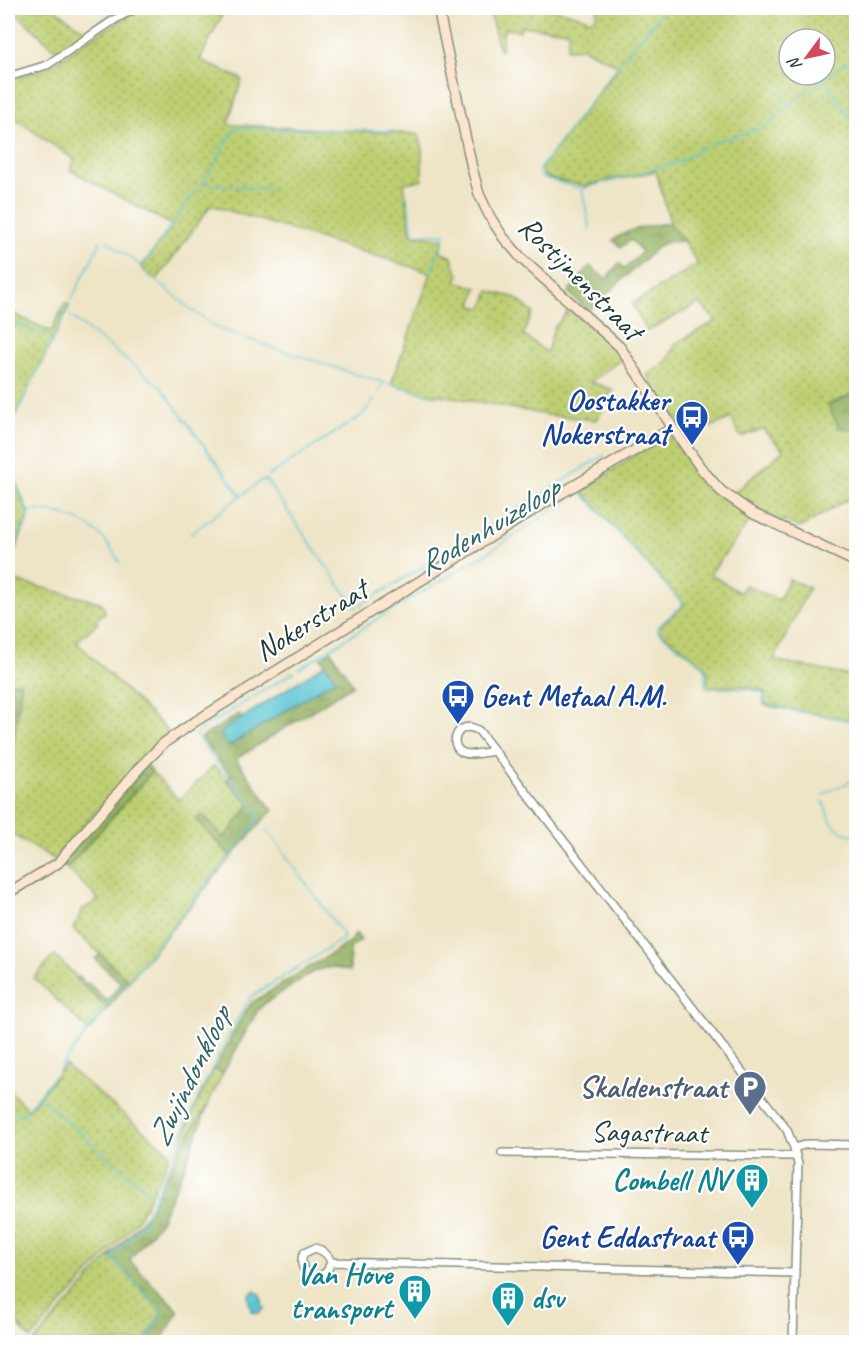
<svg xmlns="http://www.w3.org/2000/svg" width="864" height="1350" font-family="Caveat,sans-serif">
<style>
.grass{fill:url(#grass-dots);stroke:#6e8653;stroke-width:1.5;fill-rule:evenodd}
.forest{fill:url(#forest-crowns);stroke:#5a784c;stroke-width:1.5}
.water{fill:#58c4d0;stroke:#3c8082;stroke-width:1.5}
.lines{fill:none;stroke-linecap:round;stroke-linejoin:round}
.stream{stroke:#58c4d0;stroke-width:1.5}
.street-casing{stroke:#86907d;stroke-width:10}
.secondary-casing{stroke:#86907d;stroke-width:12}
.street{stroke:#fff;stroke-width:7}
.secondary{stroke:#fce5cf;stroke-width:9}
.labels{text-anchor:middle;stroke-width:4.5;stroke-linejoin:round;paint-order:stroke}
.street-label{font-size:30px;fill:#1f3d34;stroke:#fff}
.transit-label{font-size:30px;font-weight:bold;fill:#164399;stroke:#fff;text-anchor:end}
.service-label{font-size:30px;font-weight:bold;fill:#4e5e75;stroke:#fff;text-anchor:end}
.culture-label{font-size:30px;font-weight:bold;fill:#0d838f;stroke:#fff;text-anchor:end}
.water-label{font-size:32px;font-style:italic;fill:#306663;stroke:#fff}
</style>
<defs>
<pattern id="grass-dots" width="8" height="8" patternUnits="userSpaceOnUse" patternTransform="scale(1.5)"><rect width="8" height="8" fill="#bdcf72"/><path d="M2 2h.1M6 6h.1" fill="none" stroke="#99a95e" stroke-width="1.8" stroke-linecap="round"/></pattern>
<pattern id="forest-crowns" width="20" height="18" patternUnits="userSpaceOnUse" patternTransform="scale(1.5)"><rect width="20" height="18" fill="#96b264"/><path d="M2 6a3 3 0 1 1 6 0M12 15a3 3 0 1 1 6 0" fill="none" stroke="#7a9253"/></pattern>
</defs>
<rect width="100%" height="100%" fill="#fff"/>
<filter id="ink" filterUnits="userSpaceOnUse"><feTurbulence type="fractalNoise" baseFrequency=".0167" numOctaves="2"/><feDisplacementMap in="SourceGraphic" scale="12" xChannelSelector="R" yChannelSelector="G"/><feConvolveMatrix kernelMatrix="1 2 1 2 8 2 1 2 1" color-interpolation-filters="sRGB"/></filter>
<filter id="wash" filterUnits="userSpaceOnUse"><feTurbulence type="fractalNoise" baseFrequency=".008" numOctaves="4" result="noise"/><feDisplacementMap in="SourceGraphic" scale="24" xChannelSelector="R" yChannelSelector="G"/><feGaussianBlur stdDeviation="1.35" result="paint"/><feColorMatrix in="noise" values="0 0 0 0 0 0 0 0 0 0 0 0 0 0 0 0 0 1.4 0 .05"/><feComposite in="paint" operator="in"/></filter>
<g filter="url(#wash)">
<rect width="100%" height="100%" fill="#eee4c6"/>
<!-- grass -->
<path class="grass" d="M16,8H53L86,31L122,8H130L59,53L13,10Z
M143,8H219L223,13L200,60L242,79L228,124L236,125L419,134L422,146V180L404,183L411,234L444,239L440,251L452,257L456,270L459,274L456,281L477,288L472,306L483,308L489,291L516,298L533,313L523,335L547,352L554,328L569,310L614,347L623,358L590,382L614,390L598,405L603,409L597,420L548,415L452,397L427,394L391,384L431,273L211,205L156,281L141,268L172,225L70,170L75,160L8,114V80L46,69L86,41Z
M489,8H551L592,20L596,16L598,8H856V393L828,405L839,427L856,431V494L800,528L761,511L734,493L784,450L762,429L741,437L731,418L688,437L647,375L668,360L676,343L716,321L700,303L647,331L632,304L698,264L682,239L671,226L656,171L622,179L621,177L585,186L548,178C542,175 541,172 542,166L619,66L583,48L567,49L569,31L521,26L520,31L504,29L501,50H499ZM789,39H825V75H789Z
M65,303L70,305L8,431V311L51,332Z
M670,435C679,444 685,455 692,465C709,488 728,504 752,518L710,574L740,593L745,585L779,600L789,579L809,588L774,660L856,677V721L764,705V691L742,686L709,687L707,681L708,672L702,664L657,629L684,605L582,491L661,437Z
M8,461L29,515L8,569Z
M8,579L102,603L105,612L96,620L98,623L76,642L168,731L54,859L8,832V781L18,711L13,710L8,751V692L14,695L19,706L12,682L8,683Z
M214,766L250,805L224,838L203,816L196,819L231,857L129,981L73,929L83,909L99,900L67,868L152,772L179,800Z
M54,955L78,978L76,980L108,1008L89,1031L34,978Z
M65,1065L170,1153L161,1175L138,1219L31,1339L8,1314V1089L28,1110Z
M214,1069L223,1073L209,1102L175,1159L195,1107Z
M110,1256L162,1312L144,1342H34Z"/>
<!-- forest -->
<path class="forest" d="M667,223L671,226L684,241L667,242L660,245L588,311L568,292L590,266L606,279L619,263L625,269L642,252L631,240L621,247L613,240C627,229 649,226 667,223Z
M856,393V431L839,427L828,405Z
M331,651L353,685L236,759L273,811L265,818L231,857L196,820L203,815L224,838L250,805L227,780L231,776L201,738L239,714L242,718L225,729L223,740L229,746L335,679L321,658Z
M19,682L21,686L19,707L12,706L14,695L8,692V683Z
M13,709L18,710L8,781V751Z
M146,765L152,772L67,868L63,866L62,861Z
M356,933L361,940L350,948V971L331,967L314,971L264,1004L258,1010L223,1073L214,1069L244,1013L251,1003L350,942Z
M100,954L129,981L108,1008L76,980L79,977L86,984L88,983L107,1001L121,983L95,959Z
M209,1102L186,1164L159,1223L130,1259L131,1262L179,1311L160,1342H144L162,1312L110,1256L145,1217L175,1159Z"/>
<!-- water -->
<path class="water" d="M325,664L336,679L229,746L223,740L221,734L225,729Z
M254,1291L260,1294L264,1309L259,1313L253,1312L250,1306L248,1297L250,1294Z"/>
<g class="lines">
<!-- stream -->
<path class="stream" d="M615,69L665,8
M824,79L856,125
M777,90L789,105
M598,91L613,72
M594,97L538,171L541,177L582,189L599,184
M712,143L762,128L774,119L785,108L856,55
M635,174L681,161L705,146
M606,183L628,176
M201,184L209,174L233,131L239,128L395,131
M202,184L273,189
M582,189L590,229
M407,196L413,232L414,234H445L431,272
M107,241L140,265L147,261L196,190
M142,269L193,311L217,328L277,349L368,378L435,396
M71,300L101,241
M70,316L160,386L241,496L262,480H266L355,607H357
M8,321L51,337
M379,392L383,382
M8,432L69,305
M8,459L26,511L27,517L8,565
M581,469L605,455
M268,476L361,416L374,400
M29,511C55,509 86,520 104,539C110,546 115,555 120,563
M513,512L579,471
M191,534L240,496
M439,557L509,514
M360,605L436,559
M299,669L388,612L494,549L577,493H581L586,497L682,603V606L657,627L658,632L706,667L705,685L706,688L746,689L762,692L764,695L763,701L767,704L856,722
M824,795C834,785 849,787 856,775
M823,801C830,822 833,832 856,836
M225,861L256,823L258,817L257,813L195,735L200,730L294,672
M116,995L220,867
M59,1069L111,1000
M38,1096L150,1194
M8,1104L19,1116L22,1115L53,1077
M144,1342L162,1312L113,1259V1257L144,1222L192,1111L222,1047L245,1005L251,997L343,939L344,936L266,828"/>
</g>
</g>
<g filter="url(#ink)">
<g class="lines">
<defs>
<path id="street" d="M8,77L47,65L114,20L136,8
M494,751C486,752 473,756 464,753C446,747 458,717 479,731L787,1130L794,1148L798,1164L793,1342
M794,1148L808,1144L856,1145
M502,1153L795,1156
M331,1262C330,1264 328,1270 327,1271C316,1284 295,1270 304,1253L315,1248C323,1250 328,1254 331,1262L794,1273"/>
<path id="secondary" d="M438,8L472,168L479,194L490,217L503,237L523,260L620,347L673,428L700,467L713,482L721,491L754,514L856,562
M8,893L58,863L141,766L164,743L193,723L548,501L673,428"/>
</defs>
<!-- street casing -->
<use href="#street" class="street-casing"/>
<!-- secondary casing -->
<use href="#secondary" class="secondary-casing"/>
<!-- street -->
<use href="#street" class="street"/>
<!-- secondary -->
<use href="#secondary" class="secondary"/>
</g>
</g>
<!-- icons -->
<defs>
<symbol id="bus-pin" viewBox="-11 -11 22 30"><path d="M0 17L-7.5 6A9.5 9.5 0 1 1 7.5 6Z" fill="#1a4fb4" stroke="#fff"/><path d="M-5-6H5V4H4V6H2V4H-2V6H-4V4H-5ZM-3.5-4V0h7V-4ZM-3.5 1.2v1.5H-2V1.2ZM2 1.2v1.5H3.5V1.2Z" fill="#fff"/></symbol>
<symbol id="parking-pin" viewBox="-11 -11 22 30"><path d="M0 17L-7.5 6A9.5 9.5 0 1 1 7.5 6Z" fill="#5c6f8a" stroke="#fff"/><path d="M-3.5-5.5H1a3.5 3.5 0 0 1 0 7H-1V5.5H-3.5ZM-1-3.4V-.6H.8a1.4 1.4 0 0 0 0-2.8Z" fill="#fff"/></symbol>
<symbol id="building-pin" viewBox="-11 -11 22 30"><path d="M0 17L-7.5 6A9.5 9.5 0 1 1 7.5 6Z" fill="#0f9aa8" stroke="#fff"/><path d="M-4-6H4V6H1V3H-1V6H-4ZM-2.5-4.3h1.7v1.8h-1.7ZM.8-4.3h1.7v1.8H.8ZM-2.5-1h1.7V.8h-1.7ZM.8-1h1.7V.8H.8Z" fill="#fff"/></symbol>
</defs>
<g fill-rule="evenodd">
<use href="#bus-pin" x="673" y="398" width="38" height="52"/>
<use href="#bus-pin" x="439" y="677" width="38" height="52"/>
<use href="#parking-pin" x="731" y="1068" width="38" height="52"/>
<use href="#building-pin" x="733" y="1161" width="38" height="52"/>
<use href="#bus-pin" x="719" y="1218" width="38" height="52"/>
<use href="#building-pin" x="396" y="1272" width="38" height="52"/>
<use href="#building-pin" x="489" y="1279" width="38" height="52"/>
</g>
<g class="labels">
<!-- street labels -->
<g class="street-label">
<text transform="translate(581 278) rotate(45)" y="10">Rostijnenstraat</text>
<text transform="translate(311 620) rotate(-32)" y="10">Nokerstraat</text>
<text transform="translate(649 1132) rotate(1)" y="10">Sagastraat</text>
</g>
<!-- transit labels -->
<g class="transit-label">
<text x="669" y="410">Oostakker<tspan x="669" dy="34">Nokerstraat</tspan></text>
<text x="481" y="706" text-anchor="start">Gent Metaal A.M.</text>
<text x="715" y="1247">Gent Eddastraat</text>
</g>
<!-- service labels -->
<g class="service-label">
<text x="727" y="1097">Skaldenstraat</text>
</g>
<!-- culture labels -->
<g class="culture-label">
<text x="729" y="1190">Combell NV</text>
<text x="392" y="1284">Van Hove<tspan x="392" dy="34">transport</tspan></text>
<text x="531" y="1308" text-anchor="start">dsv</text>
</g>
<!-- water labels -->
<g class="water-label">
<text transform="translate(488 526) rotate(-31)" y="11">Rodenhuizeloop</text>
<text transform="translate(189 1076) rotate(-64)" y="11">Zwijndonkloop</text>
</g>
</g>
<!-- margin -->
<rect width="864" height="1350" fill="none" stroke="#fff" stroke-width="30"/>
<!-- north arrow -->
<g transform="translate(807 57) rotate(237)"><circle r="28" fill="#ffffff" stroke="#a5b1ae" stroke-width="1.5"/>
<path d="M0-4.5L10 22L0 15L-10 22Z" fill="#d1495b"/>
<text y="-9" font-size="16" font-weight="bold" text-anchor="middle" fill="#1f3d34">N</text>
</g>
</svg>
